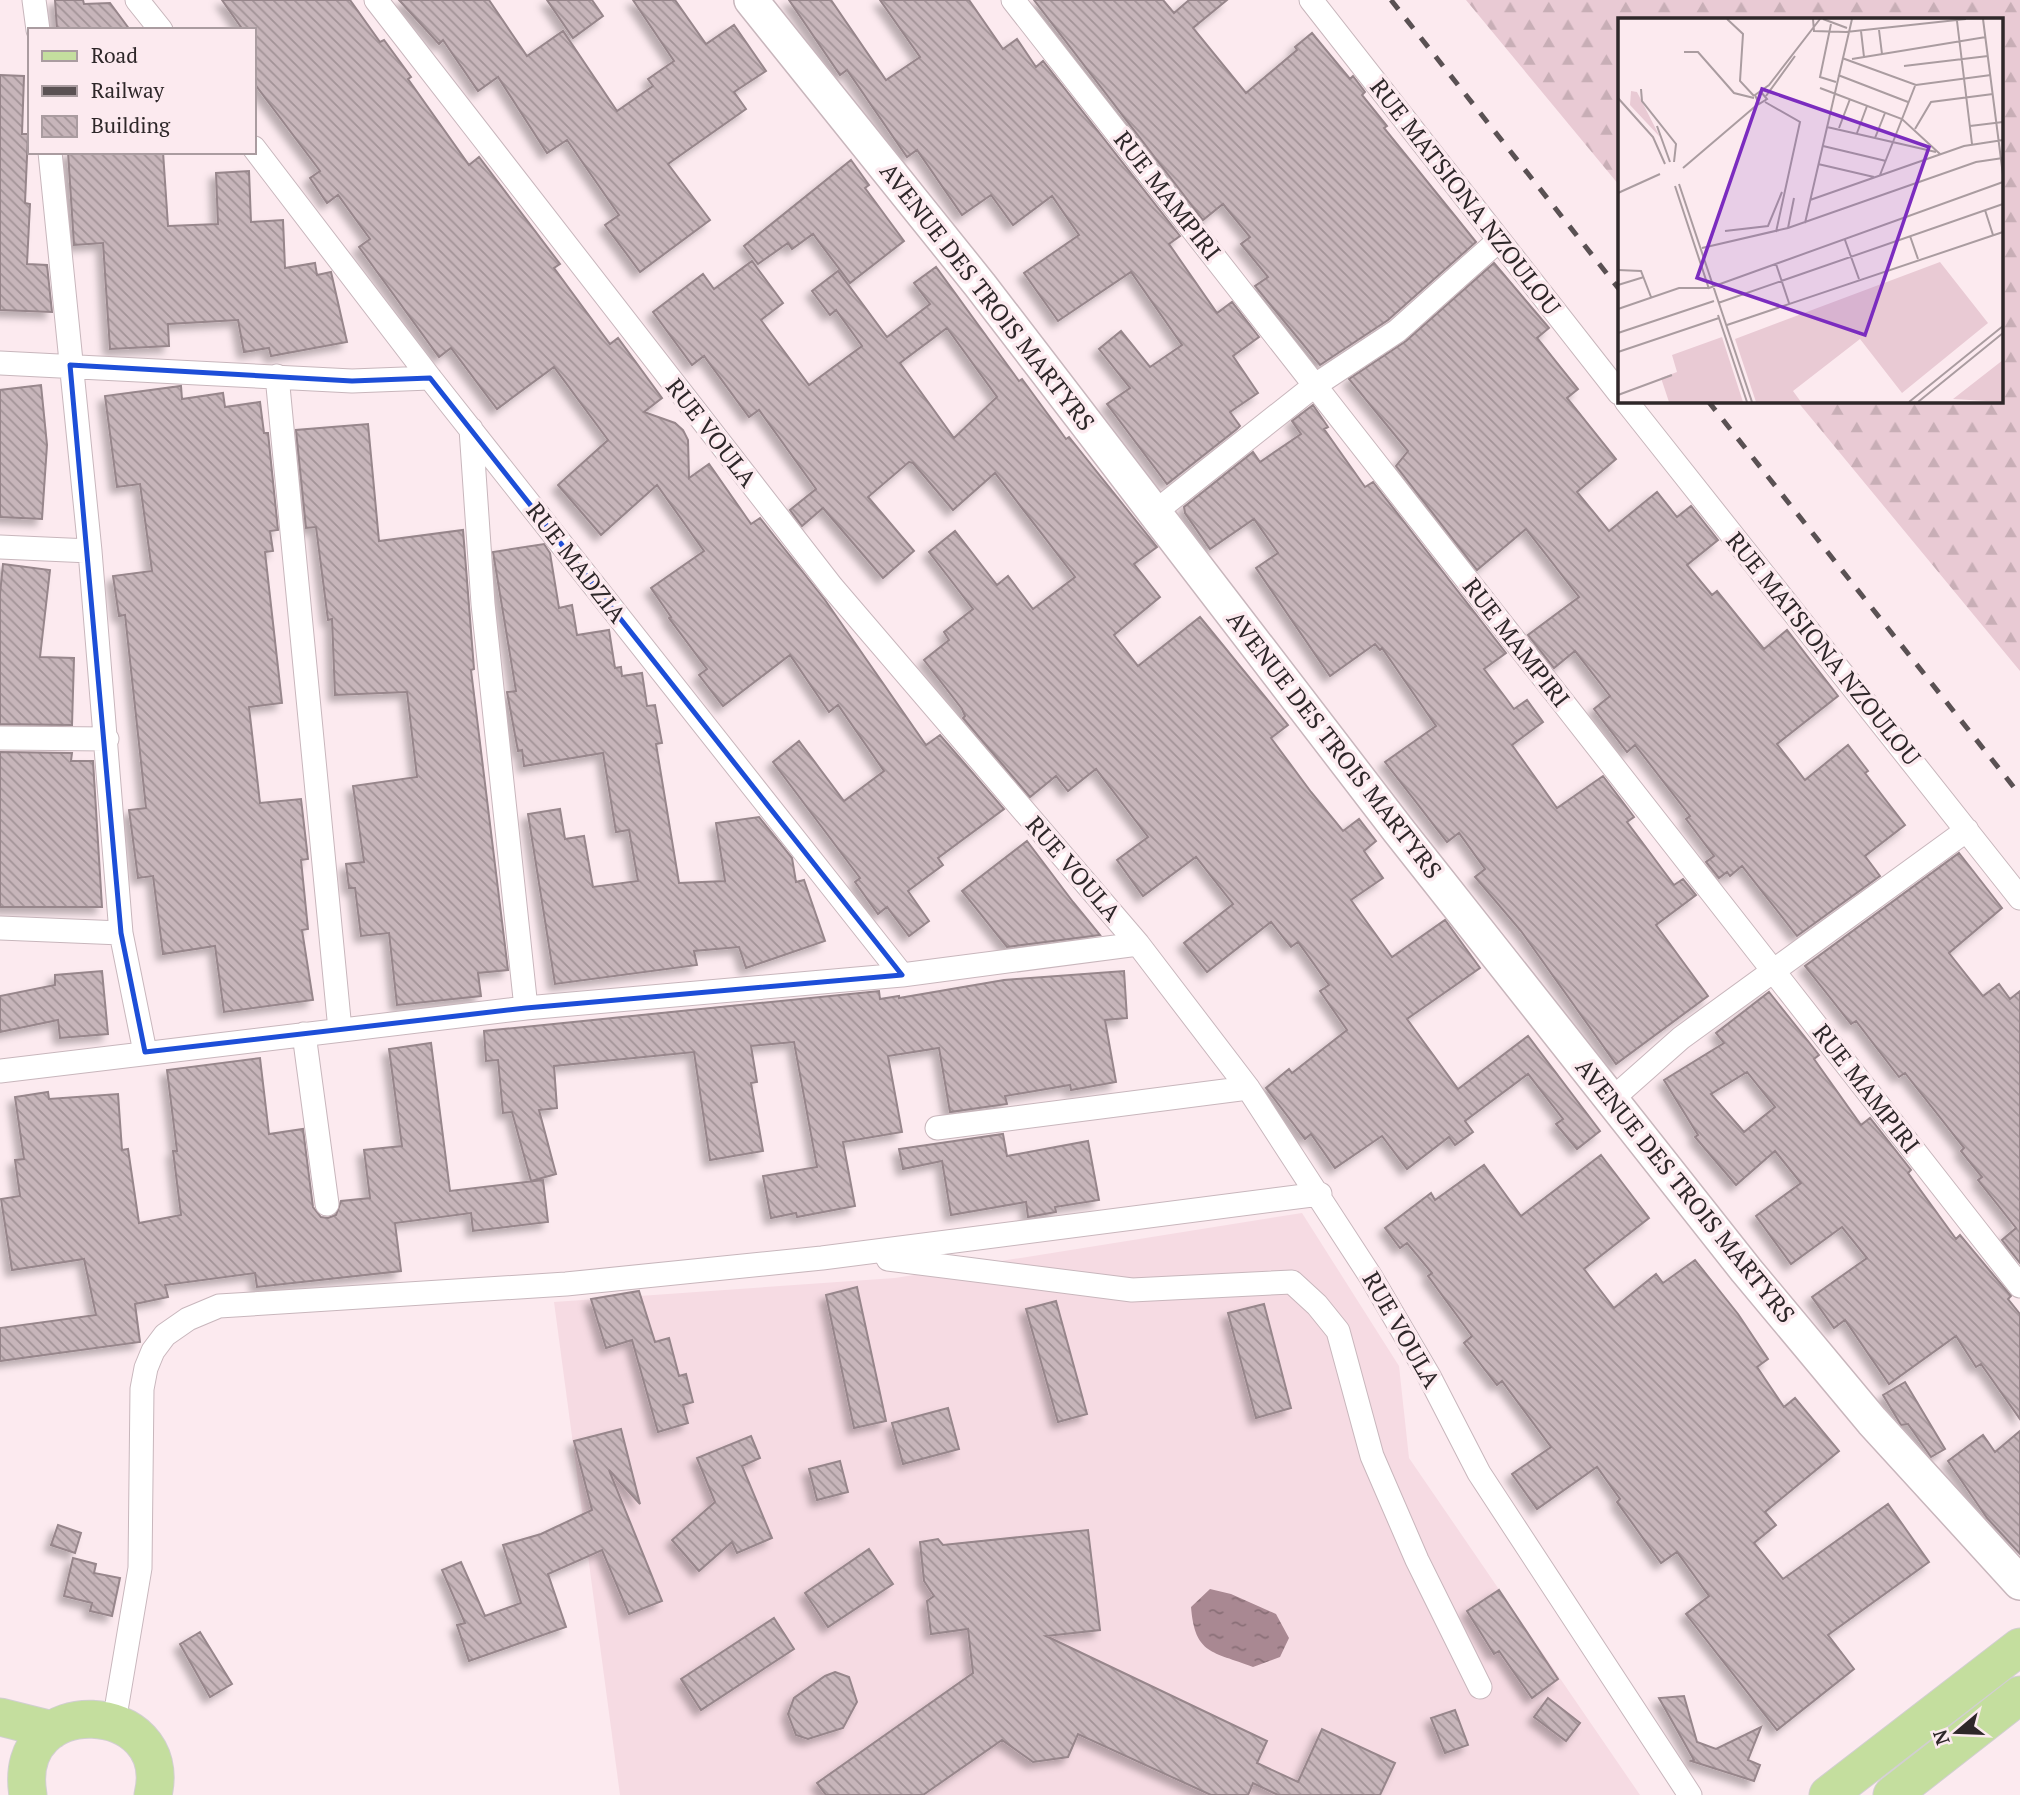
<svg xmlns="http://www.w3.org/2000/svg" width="2020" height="1795" font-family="'PT Serif',serif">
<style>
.built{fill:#f6dbe3}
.forest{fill:url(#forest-firs)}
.water{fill:url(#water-ripples)}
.building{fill:url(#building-back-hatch);stroke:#97868b;stroke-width:2;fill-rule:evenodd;filter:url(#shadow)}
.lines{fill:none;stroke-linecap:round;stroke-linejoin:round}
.street-casing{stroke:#c8b6bc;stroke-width:25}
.secondary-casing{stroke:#c8b6bc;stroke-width:36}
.primary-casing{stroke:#d1cfd0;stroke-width:39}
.street{stroke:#fff;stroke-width:23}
.secondary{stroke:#fff;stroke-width:33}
.primary{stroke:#c4de9e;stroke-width:37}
.rail{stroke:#5a5153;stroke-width:5;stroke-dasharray:12 12;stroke-linecap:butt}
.marked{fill:none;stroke:#1d4ed8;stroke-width:5;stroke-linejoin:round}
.labels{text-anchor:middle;stroke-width:7;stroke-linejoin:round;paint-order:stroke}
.street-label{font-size:24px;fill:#2e2729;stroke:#fceaef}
.inset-road{fill:none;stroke:#aa9ca0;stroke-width:2}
.view{fill:#7b2cbf;fill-opacity:0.15;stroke:#7b2cbf;stroke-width:3.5}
.inset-edge{fill:none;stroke:#2e2729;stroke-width:3.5}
</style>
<defs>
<pattern id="forest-firs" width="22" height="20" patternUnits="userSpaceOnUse" patternTransform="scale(1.75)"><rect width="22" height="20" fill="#e9cad4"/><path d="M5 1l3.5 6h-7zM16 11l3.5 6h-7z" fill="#c8aeb6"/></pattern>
<pattern id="water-ripples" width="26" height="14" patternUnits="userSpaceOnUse" patternTransform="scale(1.75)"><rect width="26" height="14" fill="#a98892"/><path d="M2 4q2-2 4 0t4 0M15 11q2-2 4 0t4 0" fill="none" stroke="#8a6f77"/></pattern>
<pattern id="building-back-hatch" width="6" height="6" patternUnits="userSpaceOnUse" patternTransform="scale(1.75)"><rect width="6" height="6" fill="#c7b5ba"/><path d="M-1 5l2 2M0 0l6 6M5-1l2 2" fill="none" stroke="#a29397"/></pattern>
<filter id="shadow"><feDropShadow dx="-6" dy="6" stdDeviation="3.5" flood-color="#0004"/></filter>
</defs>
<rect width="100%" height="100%" fill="#fceaef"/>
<!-- built -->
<path class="built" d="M1302,1213L1399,1366L1409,1458L1640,1795H620L554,1302L895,1278Z"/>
<!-- forest -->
<path class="forest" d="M1466,0H2020V671L1797,401H2001V19H1619V185Z"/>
<!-- water -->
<path class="water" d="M1210,1589L1231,1594L1276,1614L1289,1638L1280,1657L1253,1667C1212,1651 1195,1655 1191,1607Z"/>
<!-- building -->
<path class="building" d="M55,0H83L84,4L110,3L130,30H57Z
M222,0H350L380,42L384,40L411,77L408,79L469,165L479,157L560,264L554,268L610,344L618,338L662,398L644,412L675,423L683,430L688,440L689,478L709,464L751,524L760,518L825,600L926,745L940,735L1004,809L938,858L943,865L908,891L929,921L909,936L887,907L878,914L855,882L860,878L773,762L799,741L844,801L884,771L838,705L829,712L790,655L723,706L699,675L707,669L669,618L671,617L651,588L704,551L657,485L601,535L558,485L608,440L554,367L497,409L451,348L439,357L359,247L370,239L338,195L327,203L310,178L320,171L254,83V30H243Z
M399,0H489L527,56L563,31L617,111L653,86L648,79L674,61L633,0H675L706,44L734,25L766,71L734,92L746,109L668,164L710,220L640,272L605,225L619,215L567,140L547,153L498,77L478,91L443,40L439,44Z
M547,0H592L603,16L573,38Z
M789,0H831L886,80L920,57L880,0H969L1003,49L1017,39L1036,67L1043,61L1180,236L1169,244L1217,313L1232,302L1259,337L1233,356L1258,393L1230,412L1240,426L1237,429L1167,484L1107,404L1130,388L1099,349L1121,331L1150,367L1182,345L1131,272L1058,321L1024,273L1079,235L1052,196L1013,225L991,195L962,215L917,150L907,157L847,70L840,75Z
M1034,0H1163L1174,13L1189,0H1227L1193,28L1246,93L1297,50L1295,47L1312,33L1350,79L1353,76L1365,92L1362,95L1387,126L1384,128L1476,242L1388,320L1320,365L1255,286L1268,277L1241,244L1250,237L1223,204L1203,220Z
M0,75L24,76L22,134H28L25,203L30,204L27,264L47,265L52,312L0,310Z
M68,152H163L168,226L218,224L216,173L249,171L251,222L283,220L285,268L315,263L317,275L331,272L347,342L271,356L269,348L244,352L238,320L168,324L169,346L110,349L103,243L74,245Z
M851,160L869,185L865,188L904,241L850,283L813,234L792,249L788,243L758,264L744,246Z
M752,261L783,303L761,320L809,385L862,346L836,310L830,315L812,291L838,271L887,337L930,304L914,283L936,267L1019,381L1022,379L1066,439L1069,437L1157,547L1134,564L1160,597L1114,635L1138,666L1200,617L1288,725L1271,738L1311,792L1343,831L1359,819L1376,841L1364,851L1383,878L1351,900L1392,957L1445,920L1480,968L1407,1019L1458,1089L1528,1036L1600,1131L1577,1149L1556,1124L1563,1119L1528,1074L1465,1121L1473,1132L1455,1145L1449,1137L1407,1169L1382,1136L1335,1168L1311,1134L1305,1139L1266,1088L1289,1069L1292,1073L1347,1030L1320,991L1329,985L1298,942L1291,947L1271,922L1207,972L1184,943L1233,904L1196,857L1143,896L1117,860L1148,837L1096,769L1068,791L1056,776L1030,797L963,718L965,716L962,709L924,660L949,640L944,632L973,609L929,552L955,531L997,585L1008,576L1033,609L1075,577L995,473L953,510L913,463L909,462L868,497L914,551L883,578L823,508L802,526L790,510L816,489L759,410L749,417L704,356L692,365L653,312L703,274L714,289ZM947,328L997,397L954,438L900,363Z
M1494,263L1549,328L1537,338L1578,389L1567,398L1616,459L1577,492L1609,531L1657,492L1677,517L1691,506L1718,540L1687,565L1712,595L1717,591L1764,649L1787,630L1838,696L1777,744L1805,780L1848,745L1868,771L1865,773L1905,825L1865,856L1880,876L1797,936L1742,866L1730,876L1727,872L1719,878L1706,862L1714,856L1686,819L1690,816L1635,745L1627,752L1594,709L1610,696L1575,651L1554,668L1528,635L1579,597L1526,529L1477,570L1396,466L1408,451L1349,379L1406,341Z
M41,385L47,445L42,519L0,517V390Z
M181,386L182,399L223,393L225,407L260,402L264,433H268L278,530L270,531L273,551L265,552L282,703L249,707L260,803L301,799L308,859L301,860L308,929L302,930L313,1000L224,1012L215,946L163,954L153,876L138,878L129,810L146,808L125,615L119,616L113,576L152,571L140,484L117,487L105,396Z
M1313,405L1328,427L1324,429L1365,487L1373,482L1506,653L1484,669L1514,709L1527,700L1543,722L1512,745L1557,808L1603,776L1634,817L1627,822L1674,885L1683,879L1696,895L1656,925L1708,996L1616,1064L1521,931L1475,877L1485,869L1459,833L1447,842L1385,762L1436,726L1382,648L1380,650L1375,644L1330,676L1256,568L1278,553L1254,519L1210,549L1185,513L1184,507L1253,452L1260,462L1301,434L1292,421Z
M368,424L379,541L463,530L474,669L471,670L508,970L478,973L481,996L397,1005L389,933L361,936L355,888H349L346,864L364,862L353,786L417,777L407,692L335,695L332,619L328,620L316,527L306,528L296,430Z
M544,544L550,553L559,608L572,605L577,635L609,630L615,668L621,667L622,676L642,673L647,706L655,705L662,743L656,744L679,883L725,881L716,823L759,817L792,858L796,882L804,880L825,941L746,968L739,947L694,951L697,965L555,984L528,814L560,809L565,839L584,836L593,887L638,881L629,830L616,832L603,753L524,766L522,750L518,751L507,692L516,691L493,552Z
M3,564L50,570L40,657L74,658L72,725L0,724V594Z
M0,752L72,753L71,761H93L102,907H0Z
M1027,841L1073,902L1100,935L1007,947L962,891Z
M1959,853L2002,908L1949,953L1983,996L1999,984L2010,999L2020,991V1263L2002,1240L2016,1228L1978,1180L1982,1177L1961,1151L1964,1148L1905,1073L1899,1077L1856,1021L1851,1024L1805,966Z
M102,971L108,1034L60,1038L58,1020L0,1032V996L55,985V975Z
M1124,971L1127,1018L1105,1020L1116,1082L1071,1090L1070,1085L1005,1096L1007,1104L950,1112L939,1048L888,1056L902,1132L843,1142L855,1206L797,1217L796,1213L771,1218L763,1176L817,1167L794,1042L751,1046L757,1082L751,1083L763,1151L710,1160L694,1052L554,1066L557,1108L539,1110L556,1174L531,1181L512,1112L503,1113L498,1060L486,1061L484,1031L879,991L880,999L899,996V998L1004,980Z
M1769,992L1819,1055L1814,1059L1861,1125L1870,1118L1911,1170L1908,1173L1956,1239L1960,1235L2011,1296L2008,1299L2020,1314V1419L1981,1364L1976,1367L1956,1336L1889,1384L1845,1320L1834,1328L1812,1297L1867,1258L1842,1227L1791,1264L1756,1216L1801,1183L1775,1151L1736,1185L1695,1137L1698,1135L1664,1080L1724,1043L1716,1033ZM1747,1072L1775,1107L1744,1132L1711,1094Z
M431,1043L450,1191L543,1180L548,1222L473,1231L471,1213L395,1223L401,1271L257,1287L255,1273L165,1285L168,1297L135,1304L140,1342L0,1361V1328L96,1315L84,1259L12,1270L1,1199L20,1196L15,1160L24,1159L15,1097L48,1092L49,1099L118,1094L122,1150L128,1149L139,1223L181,1215L173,1151H177L167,1070L260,1058L269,1134L303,1129L313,1207L321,1217L328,1218L336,1215L341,1201L370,1198L364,1150L402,1146L389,1049Z
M1003,1134L1007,1156L1088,1141L1099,1200L1055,1207L1056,1212L1028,1217L1026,1202L951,1215L942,1161L903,1169L899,1149Z
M1601,1155L1649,1218L1584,1269L1614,1308L1656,1274L1663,1283L1695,1260L1738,1314L1768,1359L1757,1367L1784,1407L1795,1398L1839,1451L1765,1512L1776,1525L1754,1543L1783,1579L1888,1504L1929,1562L1828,1635L1854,1669L1777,1730L1686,1614L1709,1596L1677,1552L1661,1563L1617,1502L1620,1499L1597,1467L1537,1509L1512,1474L1551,1447L1502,1381L1497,1385L1464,1343L1472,1336L1428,1276L1432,1273L1407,1243L1400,1248L1385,1228L1431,1193L1435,1200L1484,1165L1521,1216Z
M857,1287L886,1421L854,1428L826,1295Z
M639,1291L655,1342L669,1338L679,1376L686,1374L693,1402L683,1405L688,1423L658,1432L632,1340L606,1348L591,1299Z
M1056,1301L1087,1414L1058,1422L1026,1309Z
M1264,1304L1291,1408L1256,1418L1228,1313Z
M1905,1382L1945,1449L1931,1457L1908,1424L1901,1425L1883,1395Z
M948,1408L959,1449L903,1464L892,1423Z
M621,1429L640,1504L609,1470L662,1601L629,1614L602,1550L548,1574L566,1627L469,1661L457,1625L465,1623L442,1570L461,1562L485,1616L521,1603L503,1545L541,1534L592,1510L574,1441Z
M2020,1431V1554L1987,1518L1948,1461L1983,1435L1995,1452Z
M751,1436L760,1458L742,1466L772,1538L737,1553L732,1542L699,1571L672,1540L715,1502L697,1458Z
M840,1461L848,1492L817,1500L809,1469Z
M58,1525L81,1533L75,1553L51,1545Z
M1088,1530L1100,1630L1046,1636L1267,1741L1257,1763L1298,1782L1322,1729L1395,1763L1380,1795H1278L1253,1783L1248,1795H1211L1078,1734L1068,1757L1033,1762L1002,1740L923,1795H826L817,1783L973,1673L968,1629L931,1634L927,1601L934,1596L924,1581L920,1542L938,1539L943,1545Z
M869,1549L893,1584L828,1627L805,1593Z
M73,1558L96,1564L94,1573L120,1578L112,1616L90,1611L92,1603L64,1596Z
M1499,1590L1558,1679L1532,1698L1499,1651L1494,1654L1467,1611Z
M774,1618L794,1649L701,1710L681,1679Z
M200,1632L232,1684L210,1697L180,1644Z
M835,1672L849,1677L857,1702L843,1728L808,1739L796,1735L788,1714L794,1698L825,1676Z
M1684,1696L1697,1742L1716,1749L1761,1727L1748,1760L1760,1765L1754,1781L1691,1761L1694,1760L1659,1698Z
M1548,1698L1580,1723L1566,1741L1534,1717Z
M1455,1710L1468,1745L1445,1753L1431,1718Z"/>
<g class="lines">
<defs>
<path id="street" d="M34,0L38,30
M137,0L161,30
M376,0L832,587L1138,944L1248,1088L1371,1277L1429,1376L1479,1473L1690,1795
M1013,0L2020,1286
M1311,0L1619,393
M254,148L430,378L902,975
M50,152L90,551L121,933L145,1052
M0,363L352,381L430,378
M277,376L340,1030
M1626,401L2020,898
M471,429L483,604L526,1008
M1155,512L1314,386L1397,331L1498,241
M0,547L90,551
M0,738L107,739
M0,928L121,933
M304,1034L327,1204
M0,1071L526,1008L902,975L1138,944
M1611,1100L1681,1038L1967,830
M937,1128L1248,1088
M888,1259L1132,1290L1292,1282L1317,1305L1338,1331L1372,1456L1417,1560L1480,1687
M114,1722L140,1568L142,1389L146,1368L153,1351L165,1335L188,1319L219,1306L566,1284L822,1258L1320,1194"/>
<path id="secondary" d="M751,0L980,285L1399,831L1746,1270L1872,1421L2020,1583"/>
<path id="primary" d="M0,1717L52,1730
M28,1795C10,1689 176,1699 153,1795
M1828,1795L2020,1647
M1892,1795L2020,1695"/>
</defs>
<!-- street casing -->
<use href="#street" class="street-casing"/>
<!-- secondary casing -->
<use href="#secondary" class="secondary-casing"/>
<!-- primary casing -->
<use href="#primary" class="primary-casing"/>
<!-- street -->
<use href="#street" class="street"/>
<!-- secondary -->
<use href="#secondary" class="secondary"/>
<!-- primary -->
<use href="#primary" class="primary"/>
<!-- rail -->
<path class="rail" d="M1391,0L1619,289
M1708,401L2020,795"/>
</g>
<!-- marked area -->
<path class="marked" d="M70,365L352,381L430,378L902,975L526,1008L145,1052L121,933Z"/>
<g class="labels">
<!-- street labels -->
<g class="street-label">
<text transform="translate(1167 196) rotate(52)" y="8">RUE MAMPIRI</text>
<text transform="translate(1465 197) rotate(52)" y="8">RUE MATSIONA NZOULOU</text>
<text transform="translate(987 297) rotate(52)" y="8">AVENUE DES TROIS MARTYRS</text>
<text transform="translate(711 433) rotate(52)" y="8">RUE VOULA</text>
<text transform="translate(576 563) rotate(52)" y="8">RUE MADZIA</text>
<text transform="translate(1516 643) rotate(52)" y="8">RUE MAMPIRI</text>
<text transform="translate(1823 649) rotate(51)" y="8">RUE MATSIONA NZOULOU</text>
<text transform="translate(1334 745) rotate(52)" y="8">AVENUE DES TROIS MARTYRS</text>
<text transform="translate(1073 869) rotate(49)" y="8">RUE VOULA</text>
<text transform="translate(1866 1089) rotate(52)" y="8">RUE MAMPIRI</text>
<text transform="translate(1685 1191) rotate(51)" y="8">AVENUE DES TROIS MARTYRS</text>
<text transform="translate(1401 1330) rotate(60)" y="8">RUE VOULA</text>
</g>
</g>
<!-- overview -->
<g transform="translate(1618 18)">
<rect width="385" height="385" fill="#fceaef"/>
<path d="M13,73L19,74L42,119L12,87Z" fill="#e9cad4"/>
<path d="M322,244L370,305L284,375L242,321L175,373L183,384H138L117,321ZM104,319L125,384H51L43,360L59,354L54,337ZM385,342V384L335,381Z" fill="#e9cad4"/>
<path class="inset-road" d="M109,1L125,16L122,63L136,78M195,1L196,13L228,14L348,1M205,1L229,10M365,1L385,157M339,3L354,126M213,6L202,59L218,64M261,12L264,36M243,13L246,39M66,34H80L116,75L136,80M224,40L298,67L373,57M234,41L368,19M286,48L370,38M220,57L290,84M202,70L284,101L322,136M23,71L24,83L58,126L56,144M143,74L149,81L141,86L137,77L151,67L202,1M148,78L177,38M0,80L35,119L47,146M147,84L182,104L158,214M39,108L52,144M352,108L385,104M209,109L318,134M221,110L232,81M297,111L313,84L375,76M239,115L249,88M257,120L267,95M205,128L268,143M200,146L256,159M65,150L140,86M262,157L297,68M61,166L134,384M57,168L91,271M0,175L42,156M192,182L346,128L385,122M367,192L375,217M187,205L234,1M170,210L176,180M107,213L150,208L164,174M292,218L300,241M227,222L241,261M84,230L170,210L358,144L385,140M158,246L171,285M0,252L23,253L33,279M0,267L26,259M100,285L385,186M0,291L61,270H91L385,164M100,297L129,384M109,307L385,214M0,315L96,283M0,334L101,300M0,377L54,357M291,384L385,308M300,384L385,315"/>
<path class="view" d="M144,71L311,129L247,317L79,260Z"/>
<rect width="385" height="385" class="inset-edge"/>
</g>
<!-- legend -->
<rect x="28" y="28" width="228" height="126" fill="#fceaef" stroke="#aa9ca0" stroke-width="2"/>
<rect x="42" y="51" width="35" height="10" fill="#c4de9e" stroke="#aa9ca0" stroke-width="2"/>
<text x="91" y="63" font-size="21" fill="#2e2729">Road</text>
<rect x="42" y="86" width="35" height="10" fill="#5a5153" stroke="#aa9ca0" stroke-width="2"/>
<text x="91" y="98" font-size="21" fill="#2e2729">Railway</text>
<rect x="42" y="116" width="35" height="21" fill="url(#building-back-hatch)" stroke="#aa9ca0" stroke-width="2"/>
<text x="91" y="133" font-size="21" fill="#2e2729">Building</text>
<!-- north arrow -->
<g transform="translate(1957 1732) rotate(251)" stroke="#fceaef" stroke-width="5" paint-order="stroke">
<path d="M0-5L12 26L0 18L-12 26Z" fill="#2e2729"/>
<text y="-10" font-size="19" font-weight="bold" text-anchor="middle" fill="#2e2729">N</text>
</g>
</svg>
